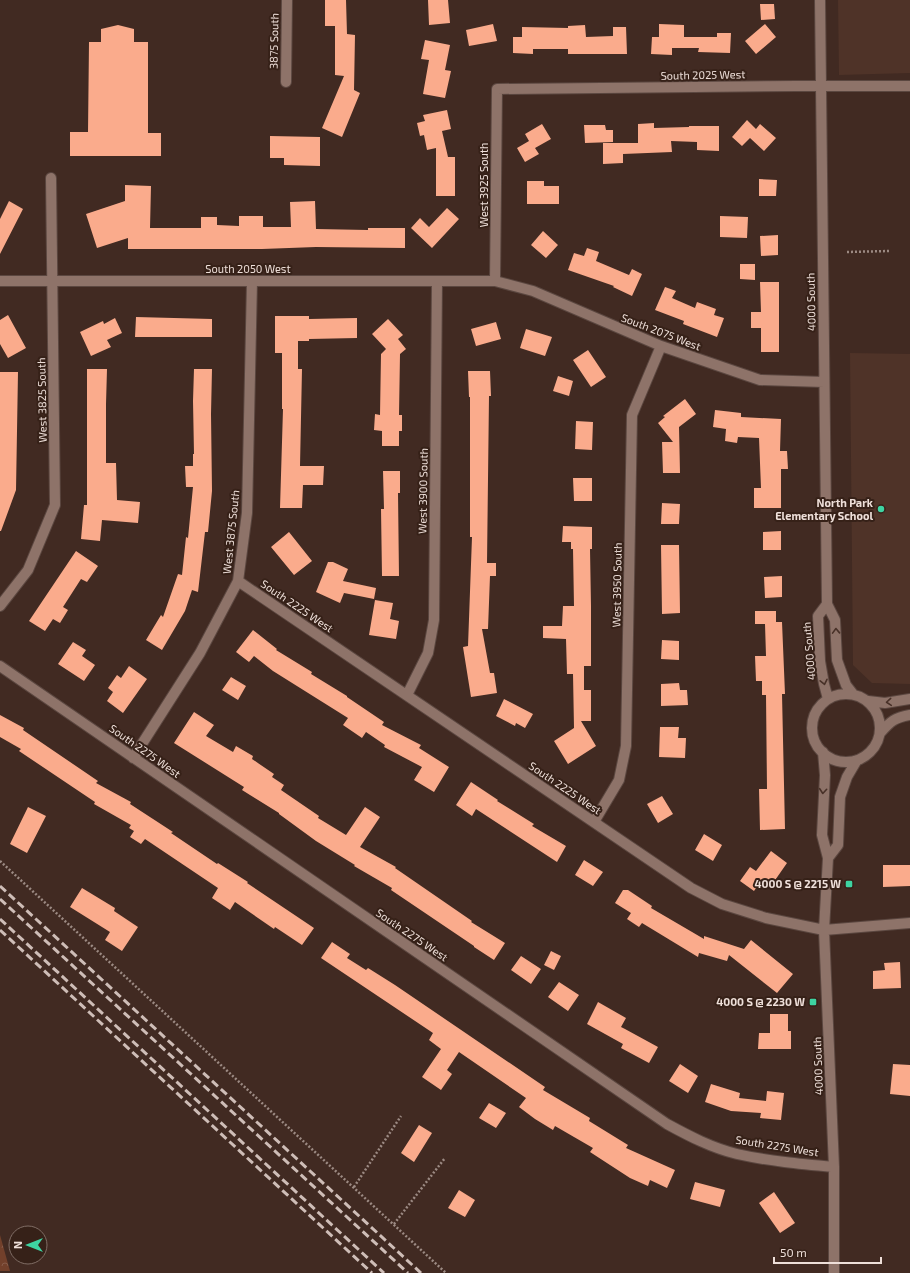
<svg xmlns="http://www.w3.org/2000/svg" width="910" height="1273" font-family="'Exo 2',sans-serif">
<style>
.built{fill:#4f3328}
.forest{fill:url(#forest-crowns)}
.building{fill:#faab8c}
.lines{fill:none;stroke-linecap:round;stroke-linejoin:round}
.minor-casing{stroke:#5b4740;stroke-width:12}
.path{stroke:#9c8a83;stroke-width:2.5;stroke-dasharray:2 2;stroke-linecap:butt}
.minor{stroke:#8e7369;stroke-width:10}
.rail{stroke:#cebdb7;stroke-width:3;stroke-dasharray:8 4;stroke-linecap:butt}
.oneway{stroke:#483128}
.poi-dot{fill:#3ed4a2;stroke:#362118;stroke-width:1.5}
.labels{text-anchor:middle;stroke-width:4;stroke-linejoin:round;paint-order:stroke}
.street-label{font-size:11px;fill:#eedfd9;stroke:#362118}
.poi-label{font-size:11px;font-weight:bold;fill:#eedfd9;stroke:#362118;text-anchor:end}
</style>
<defs>
<pattern id="forest-crowns" width="20" height="18" patternUnits="userSpaceOnUse"><rect width="20" height="18" fill="#72402b"/><path d="M2 6a3 3 0 1 1 6 0M12 15a3 3 0 1 1 6 0" fill="none" stroke="#865b49"/></pattern>
</defs>
<rect width="100%" height="100%" fill="#412a22"/>
<!-- built -->
<path class="built" d="M838,0H910V73L839,75Z
M850,353L910,354V684L872,683L853,665Z"/>
<!-- forest -->
<path class="forest" d="M0,1235L10,1271H0Z"/>
<!-- building -->
<path class="building" d="M325,0H346L347,34L355,35L354,90L360,93L342,137L322,128L344,76L335,75V26H325Z
M428,0H448L450,23L429,25Z
M760,4H774L775,19L761,20Z
M493,24L497,41L469,46L466,30Z
M659,24L684,25V37H717V33H731L730,53L698,52L699,48H672V55L651,54L652,37H659Z
M765,24L776,37L756,54L745,41Z
M118,25L134,29V42H148V133H161V156H70V132H88L89,42H101V29Z
M585,25L586,37L613,36V27H626L627,54H568V49H533V54L513,53V37H522V27L568,28V26Z
M425,40L450,45L445,70L451,71L445,98L423,94L429,60L421,59Z
M447,110L451,129L442,131L448,157H455V196H436V148L427,150L424,135L420,136L417,123L425,121L423,115Z
M747,120L756,129L760,124L776,138L764,151L750,138L742,146L732,137Z
M654,123V128L689,127V126H719V151L697,150V142L671,141L672,152L623,154V163L603,164V143H638V124Z
M542,124L551,139L535,148L539,154L525,162L517,148L529,141L525,134Z
M584,125H605L606,130H613V142L585,143Z
M270,136L320,137V166L284,165V158H270Z
M759,179L777,180L776,196H759Z
M527,181H544V186H559V204H527Z
M125,185L151,186L150,228H201V217H217V225L239,226V216H263V227H291L290,202L315,201L316,229L368,230V228H405V248L316,247L262,249H128V238L97,248L86,214L125,201Z
M9,201L23,209L0,254V219Z
M447,208L459,219L432,248L411,228L420,218L429,227Z
M720,216L748,217L747,238L720,237Z
M543,231L558,245L546,258L531,245Z
M778,235V255L761,256L760,236Z
M587,248L599,252L596,261L629,275L632,269L642,274L632,296L613,287L614,286L568,270L574,253L584,256Z
M740,264H755V280L740,279Z
M760,282H779V352H761V328H751V312H761Z
M665,287L676,291L672,298L695,308L697,302L716,309L714,315L724,318L717,337L683,324L684,321L655,310Z
M8,315L26,348L8,358L0,344V320Z
M275,316H309V319L357,318V338L309,339V341H298V369H302L300,466H324L323,485H303L302,508H280L283,409H282V353H275Z
M136,317L212,319V337H135Z
M115,318L122,333L107,340L111,347L91,356L80,332L103,321L104,324Z
M388,319L403,335L398,339L406,349L400,354L399,415H402V431H399V446H382V431L374,430L375,414L380,415L381,354L386,349L372,334Z
M496,322L501,339L476,346L471,329Z
M526,329L552,337L545,356L520,348Z
M588,350L606,377L591,387L573,360Z
M87,369H107L106,404V463H116L117,500L140,502L138,523L102,520L100,541L81,539L84,505H87Z
M194,369H212L211,414L212,491L208,532H205L198,592L192,590L185,611L162,650L146,640L161,615L163,617L178,574L182,575L186,537L188,538L193,487H186L185,466H193V454H194L193,401Z
M468,371H490L491,396H489L487,563H496V576H490L488,629H482L490,673H494L497,693L471,697L463,647L468,646L472,537H470V397H469Z
M0,372H18L16,490L1,531H0Z
M558,376L573,381L569,396L553,391Z
M685,399L696,414L679,427L680,473H663L662,442H673L658,423L665,417L663,416Z
M715,410L741,413V417L781,419L780,451H787L788,469H781V508H754V488H761L759,438L738,437L737,443L725,441L726,429L713,427Z
M576,421L593,422L592,450L575,449Z
M383,471H400V493H398L399,576H382L381,509H384Z
M573,478H592V501H574Z
M662,503L680,504L679,524H661Z
M563,526L592,527V549H590L591,606V666H584V690H591V721H581L596,746L568,764L554,741L574,728L573,674H567L566,639L543,638V626H562L563,606H574L573,549H571V542H562Z
M781,531V550H763V532Z
M289,532L312,561L294,575L271,547Z
M661,545H679L680,613L662,614Z
M76,551L98,566L87,582L81,579L63,607L68,610L60,623L53,619L45,631L29,621Z
M328,562H333L348,569L343,581L376,588L374,599L344,593L340,603L316,592Z
M782,576V597L765,598L764,577Z
M375,600L393,603L390,619L399,621L396,639L369,635Z
M755,611H776V622H782L785,694H782L785,829L760,830L759,789H767L766,695H762V681H756L755,656H766L765,624H755Z
M253,630L277,649L276,650L312,672L311,674L347,696V697L384,722L382,725L421,745L419,748L449,767L434,792L414,780L422,767L384,747L385,745L366,732L362,738L343,725L348,718L273,671L254,656L249,662L236,652Z
M662,640L679,641V660L661,659Z
M73,642L86,650L82,656L95,665L84,681L58,664Z
M129,666L147,679L123,713L107,701L113,692L108,688L117,675L121,678Z
M231,677L246,686L238,700L222,690Z
M679,683L680,690H687L688,705L661,706V684Z
M504,699L533,714L525,728L516,723L515,726L496,716Z
M194,712L214,725L206,736L233,752L236,746L253,756L252,759L274,774L272,777L284,785L281,790L319,816L318,818L346,835L365,807L380,817L360,847L396,867L395,868L472,921L471,922L505,943L494,960L474,947V946L391,890L392,888L354,866L355,865L316,841L279,814V813L242,790L244,787L174,743Z
M0,715L24,728L23,730L98,781L96,783L131,802L130,804L173,832L171,833L217,864L218,863L248,882L247,883L314,928L302,945L275,927L274,929L235,902L230,910L212,898L218,888L145,839L141,844L130,837L134,831L129,828L131,825L94,804L95,802L19,751L21,749L0,737Z
M660,727H679L678,738H686L685,758L659,757Z
M471,782L498,800L497,801L534,824L532,826L566,846L557,862L476,809L472,816L456,805Z
M662,796L673,814L658,823L647,804Z
M28,807L46,816L27,853L10,844Z
M704,834L722,845L713,861L695,850Z
M771,851L787,863L771,886L762,879L754,891L740,881L750,867L756,871Z
M584,860L603,872L593,886L575,875Z
M883,865H910V886L883,887Z
M82,888L115,908L114,911L138,927L122,951L105,940L110,932L70,907Z
M623,890H628L652,906L651,908L704,939V936L744,949L751,940L793,974L777,993L729,955L727,961L699,953L698,957L642,923L639,927L627,919L631,913L615,903Z
M332,942L350,954L347,958L366,970L368,968L395,985L545,1087L543,1090L590,1118L589,1121L628,1145L626,1148L675,1170L667,1188L650,1180L648,1186L630,1178L590,1152L593,1148L555,1126L553,1130L535,1119L519,1107L526,1098L459,1052L447,1070L452,1074L441,1090L422,1077L441,1049L429,1040L433,1033L321,958Z
M551,951L561,956L554,970L544,965Z
M521,956L541,969L531,984L511,970Z
M900,962L901,988L873,989V971L885,970L884,963Z
M559,982L579,995L568,1011L548,997Z
M598,1002L626,1018L621,1027L625,1029L658,1047L649,1063L621,1048L623,1044L587,1024Z
M770,1014H788V1031H791V1049H758L759,1033H770Z
M680,1064L698,1076L688,1093L669,1081Z
M893,1064L910,1065V1096L890,1094Z
M711,1084L740,1093L739,1098L766,1101L767,1091L784,1093L781,1120L760,1118L761,1113L731,1111L705,1102Z
M489,1103L506,1113L496,1128L479,1118Z
M419,1125L432,1133L414,1162L401,1153Z
M695,1182L725,1190L720,1207L690,1199Z
M459,1190L475,1200L465,1217L448,1208Z
M774,1192L795,1223L780,1233L759,1203Z"/>
<g class="lines">
<defs>
<path id="minor" d="M820,0L827,604L835,620L837,660L846,685L853,694
M286,82L287,0
M0,281H495L533,291L661,346L760,380L824,382
M495,281L497,89L797,86H910
M238,581L691,888L722,904L766,918L824,930L910,923
M827,604L818,616L820,661L824,684L828,699
M0,606L28,570L55,505L51,178
M0,666L667,1124C689,1136 712,1148 737,1154C768,1161 801,1164 834,1167
M812 728a34 34 0 1 1 68 0a34 34 0 1 1-68 0Z
M407,695L428,653L434,620L437,281
M868,701L885,703L910,699
M880,733C891,721 894,718 910,715
M823,752L825,775L822,835L828,858L824,930L834,1167V1273
M133,758L200,653L238,581L247,513L252,281
M594,822L619,780L626,746L632,415L661,346
M828,858L838,845L840,797L847,777L857,760"/>
</defs>
<!-- minor casing -->
<use href="#minor" class="minor-casing"/>
<!-- path -->
<path class="path" d="M847,252L889,251
M0,861L446,1273
M354,1187L401,1116
M394,1224L445,1158"/>
<!-- minor -->
<use href="#minor" class="minor"/>
<!-- rail -->
<path class="rail" d="M0,886L421,1273
M0,899L408,1273
M0,919L384,1273
M0,930L372,1273"/>
</g>
<!-- one-way arrows -->
<defs><path id="oneway-chevron" d="M-2-3.5L2.5 0L-2 3.5" fill="none" stroke-width="1.6" stroke-linecap="round" stroke-linejoin="round"/></defs>
<g class="oneway">
<use href="#oneway-chevron" transform="translate(836 631) rotate(-92)"/>
<use href="#oneway-chevron" transform="translate(824 682) rotate(78)"/>
<use href="#oneway-chevron" transform="translate(889 702) rotate(175)"/>
<use href="#oneway-chevron" transform="translate(823 791) rotate(95)"/>
</g>
<!-- markers -->
<g class="poi-dot">
<circle cx="881" cy="509" r="4"/>
<rect x="845" y="880" width="8" height="8" rx="2"/>
<rect x="809" y="998" width="8" height="8" rx="2"/>
</g>
<g class="labels">
<!-- street labels -->
<g class="street-label">
<text transform="translate(274 41) rotate(-89)" y="4">3875 South</text>
<text transform="translate(703 75) rotate(-1)" y="4">South 2025 West</text>
<text transform="translate(484 185) rotate(-90)" y="4">West 3925 South</text>
<text x="248" y="273">South 2050 West</text>
<text transform="translate(811 302) rotate(-91)" y="4">4000 South</text>
<text transform="translate(661 332) rotate(21)" y="4">South 2075 West</text>
<text transform="translate(42 400) rotate(-91)" y="4">West 3825 South</text>
<text transform="translate(423 491) rotate(-89)" y="4">West 3900 South</text>
<text transform="translate(231 532) rotate(-84)" y="4">West 3875 South</text>
<text transform="translate(617 585) rotate(-89)" y="4">West 3950 South</text>
<text transform="translate(297 606) rotate(34)" y="4">South 2225 West</text>
<text transform="translate(809 651) rotate(-95)" y="4">4000 South</text>
<text transform="translate(145 751) rotate(35)" y="4">South 2275 West</text>
<text transform="translate(565 788) rotate(34)" y="4">South 2225 West</text>
<text transform="translate(412 935) rotate(34)" y="4">South 2275 West</text>
<text transform="translate(818 1066) rotate(-92)" y="4">4000 South</text>
<text transform="translate(777 1146) rotate(9)" y="4">South 2275 West</text>
</g>
<!-- poi labels -->
<g class="poi-label">
<text x="873" y="507">North Park<tspan x="873" dy="13">Elementary School</tspan></text>
<text x="841" y="888">4000 S @ 2215 W</text>
<text x="805" y="1006">4000 S @ 2230 W</text>
</g>
</g>
<!-- north arrow -->
<g transform="translate(28 1245) rotate(270)"><circle r="19" fill="#362118" stroke="#806d65"/>
<path d="M0-3L7 15L0 10L-7 15Z" fill="#3ed4a2"/>
<text y="-6" font-size="11" font-weight="bold" text-anchor="middle" fill="#eedfd9">N</text>
</g>
<!-- scale -->
<path d="M774 1257v6h107v-6" fill="none" stroke="#eedfd9" stroke-width="2"/>
<text x="780" y="1257" font-size="12" fill="#eedfd9" stroke="#362118" stroke-width="3" paint-order="stroke">50 m</text>
</svg>
